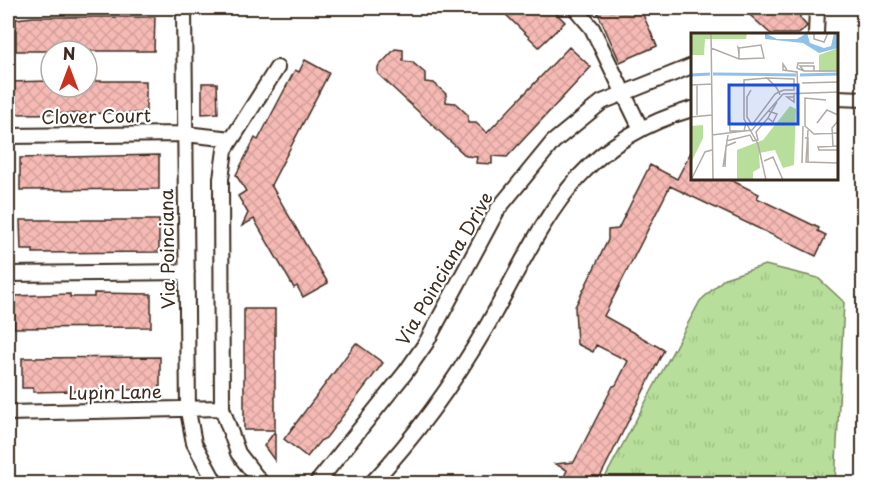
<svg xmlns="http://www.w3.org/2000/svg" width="871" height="491" font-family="'Playpen Sans',sans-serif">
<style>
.grass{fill:url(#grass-tufts);stroke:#79845c;stroke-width:1.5}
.building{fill:url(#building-cross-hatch);stroke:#3b2a1e;stroke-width:1.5}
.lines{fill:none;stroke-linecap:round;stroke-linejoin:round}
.minor-casing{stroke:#3b2a1e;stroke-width:18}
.minor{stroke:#fff;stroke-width:14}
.labels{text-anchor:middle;stroke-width:4.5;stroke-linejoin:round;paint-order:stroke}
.street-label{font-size:18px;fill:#3b2a1e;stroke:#fff}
.inset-river{fill:none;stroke:#8ec2eb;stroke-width:3}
.inset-road{fill:none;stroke:#b1aaa5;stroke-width:1.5}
.view{fill:#1d4ed8;fill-opacity:0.15;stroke:#1d4ed8;stroke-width:3}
.inset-edge{fill:none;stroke:#3b2a1e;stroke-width:3}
</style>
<defs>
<pattern id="grass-tufts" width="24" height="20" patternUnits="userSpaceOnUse" patternTransform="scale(1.5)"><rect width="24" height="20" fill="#b7df9b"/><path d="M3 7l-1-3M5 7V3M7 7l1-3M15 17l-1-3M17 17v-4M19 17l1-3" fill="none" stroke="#9ec085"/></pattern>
<pattern id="building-cross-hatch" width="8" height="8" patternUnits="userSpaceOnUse" patternTransform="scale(1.5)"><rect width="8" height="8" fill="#f6bab5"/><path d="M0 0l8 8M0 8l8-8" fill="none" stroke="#d4a09b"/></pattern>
</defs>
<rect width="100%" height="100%" fill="#fff"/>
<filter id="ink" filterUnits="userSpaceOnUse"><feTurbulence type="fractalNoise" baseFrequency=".0167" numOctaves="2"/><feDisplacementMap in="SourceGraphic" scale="12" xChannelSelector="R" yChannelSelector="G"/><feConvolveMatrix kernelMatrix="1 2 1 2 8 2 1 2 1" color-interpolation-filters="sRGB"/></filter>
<g filter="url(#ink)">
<!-- grass -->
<path class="grass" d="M765,265L818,278L844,302L835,483H602L700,301L725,278Z"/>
<!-- building -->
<path class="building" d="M499,8H551L565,22L539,47Z
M605,8H640L657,46L620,62L597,11Z
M742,8H800V18L807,26L799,34H771Z
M33,17H155L154,51H16V19Z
M569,47L591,67L507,157L492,156V164L476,163L477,157L466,156L378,74V67L395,49L403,50V61L412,62L425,73V82L434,83L446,94V102L455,103L468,115V123H476L487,133Z
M305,60L329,73L271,185L328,283L303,297L297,286L294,288L254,219L242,226L248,213L238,196L246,191L236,175L255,138L258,140L295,70L299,72Z
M51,81V87H87V81H146V113L8,114L9,82Z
M202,83H217L218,113L202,114Z
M693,148V178H727L759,194L757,198L819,228L818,231L826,235L816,256L670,186L604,316L664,350L597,483H578L564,477L567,470L555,464L574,462L613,386L616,385L628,361L596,345L593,352L577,344L575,307L608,240V230L618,229L650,165L677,179Z
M159,155V189L20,190V158Z
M20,220H159V252L33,253V250H21Z
M94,293L151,294V327L14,328V296L70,294V297H94Z
M244,309H275V430H244Z
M356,343L383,363L326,438L320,441L307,457L284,439Z
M160,357V389L33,392V388H22V358Z
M275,431V461L264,446Z"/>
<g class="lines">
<defs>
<path id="minor" d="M184,8L188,411L194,443L216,484
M575,8L592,28L641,129
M816,34L817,8
M836,98L864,99
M8,136L185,134L232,139
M8,274L187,272
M8,413L222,408
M262,484L238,453L222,408L221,179L225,150L277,68
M316,484L405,373L426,343L498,209L553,142L602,102L692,66
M371,484C415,437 455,381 487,326C544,226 570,144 692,109"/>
</defs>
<!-- minor casing -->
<use href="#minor" class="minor-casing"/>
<!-- minor -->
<use href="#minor" class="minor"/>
</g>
</g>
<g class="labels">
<!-- street labels -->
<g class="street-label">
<text transform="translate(96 117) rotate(-1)" y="6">Clover Court</text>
<text transform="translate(168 249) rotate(-91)" y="6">Via Poinciana</text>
<text transform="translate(445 269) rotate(-60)" y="6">Via Poinciana Drive</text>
<text transform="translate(115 393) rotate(-1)" y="6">Lupin Lane</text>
</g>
</g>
<!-- overview -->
<g transform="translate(691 33)">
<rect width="147" height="147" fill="#fff"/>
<path d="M99,73L105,76L103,132L92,135L84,117L68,120L69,135L62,139V147H46V117L72,107ZM12,92V105L0,130V93Z" fill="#b7df9b"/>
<path d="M0,0H56L55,6H14L13,22H0ZM147,15V38L128,39V22Z" fill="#b7df9b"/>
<path d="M74,0L86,6H106L116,0L119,10L133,15L140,13L143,0H147V15L128,20L112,10L74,6Z" fill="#8ec2eb"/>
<path class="inset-river" d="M22,41L105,42M0,42L19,41M109,42L147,41"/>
<path class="inset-road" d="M20,0L22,147M123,0V6L133,9L137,0M20,15L48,26V15L47,14L48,22M48,15L70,12L73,25L48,26M96,37L92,31V37L106,39L107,60M113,38H147M113,38L106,35L107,30H123M113,38L109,33H123V38M111,50L147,49M0,52L21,51M6,52V82M60,57L56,64V84L61,92L84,61L88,59L93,57H103V46L76,45L85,54L88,59L89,62M103,60V64H96L103,69V64M135,67L114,65V93L123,101L147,100M38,72L39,98H53L55,90M0,84L21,82M77,85L82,89L86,81L80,79L86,69M126,90L136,77L147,82M117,97L115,129L147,130M21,102L61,97L92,61L147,59M114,105H117V130M35,108L59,102L62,108L67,107L65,99L77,85L80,79L77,78M142,113L141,95L147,88M147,113L127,114L128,117H147M73,128L82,124L92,147M111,130L112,93M32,134L37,102M34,134L35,113L45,109M0,147L14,119L21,117M75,147L67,111L53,86V47L76,45"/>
<path class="view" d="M38,52H107V91H38Z"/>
<rect width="147" height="147" class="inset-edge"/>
</g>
<!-- margin -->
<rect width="871" height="491" fill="none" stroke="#fff" stroke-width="30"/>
<rect x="15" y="15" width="841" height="461" fill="none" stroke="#3b2a1e" stroke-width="2" filter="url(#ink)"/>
<!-- north arrow -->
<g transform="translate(69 69)"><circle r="28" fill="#ffffff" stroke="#b1aaa5" stroke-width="1.5"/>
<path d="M0-4.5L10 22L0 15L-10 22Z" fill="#c8321e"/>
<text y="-9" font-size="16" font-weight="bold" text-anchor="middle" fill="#3b2a1e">N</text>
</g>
</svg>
